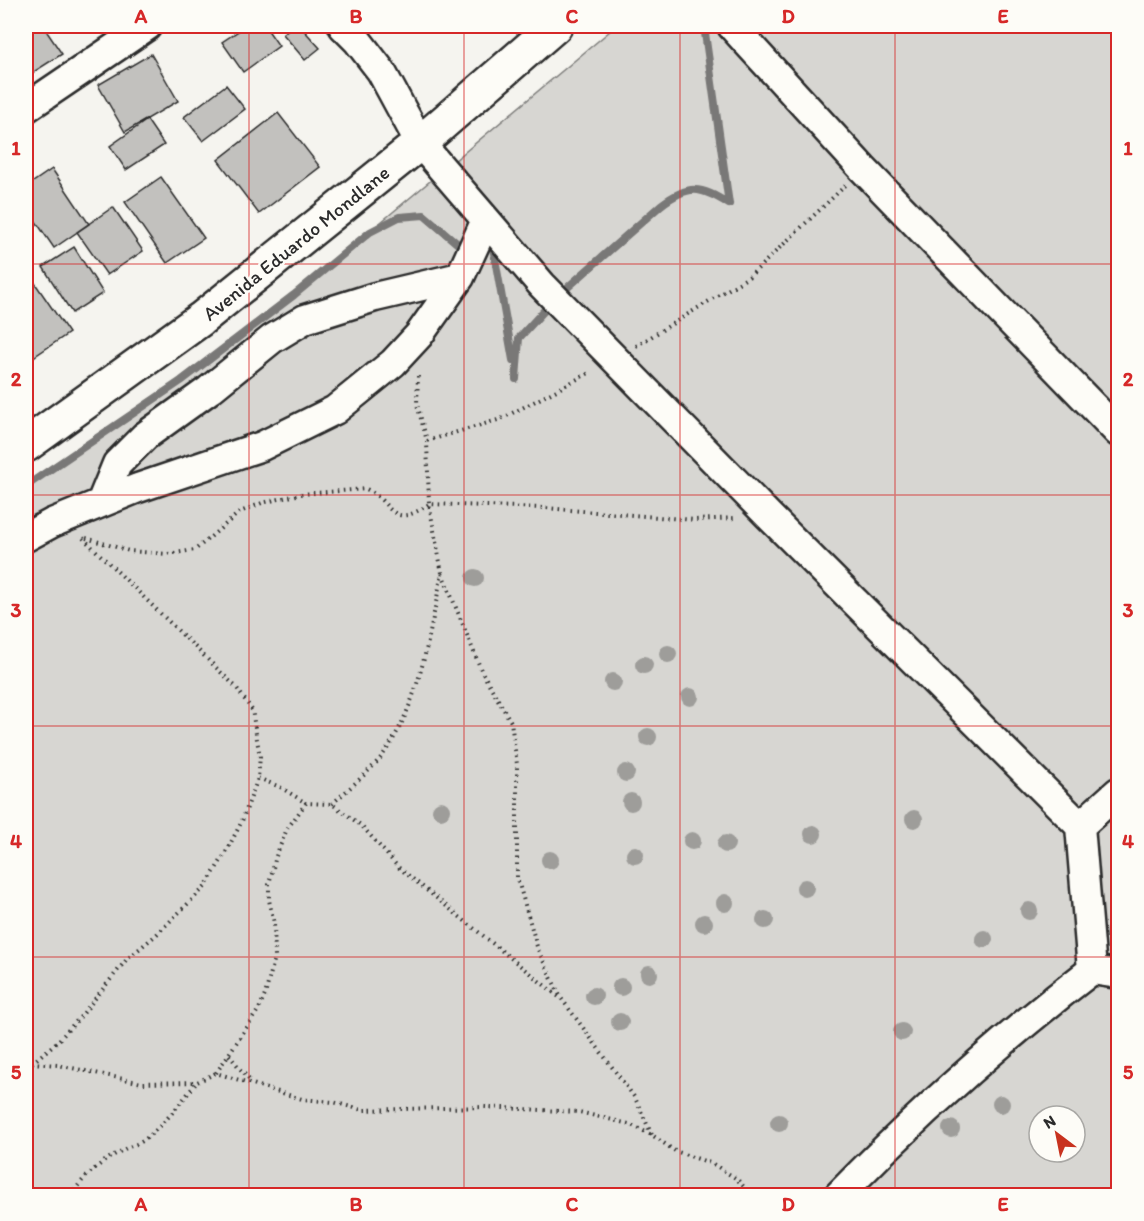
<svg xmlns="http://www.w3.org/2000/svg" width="1144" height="1221" font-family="Itim,sans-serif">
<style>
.green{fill:#d7d6d2;stroke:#81807e;stroke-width:1.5;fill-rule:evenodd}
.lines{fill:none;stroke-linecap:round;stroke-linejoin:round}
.stream{stroke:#797877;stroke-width:8}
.building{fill:#c2c1be;stroke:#2b2b2b;stroke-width:1.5}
.minor-casing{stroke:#2b2b2b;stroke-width:33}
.major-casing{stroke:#2b2b2b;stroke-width:38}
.path{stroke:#2b2b2b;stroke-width:4;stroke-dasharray:1.5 4.5;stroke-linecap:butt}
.minor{stroke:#fdfcf7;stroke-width:28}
.major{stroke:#fdfcf7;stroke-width:33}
.tree{fill:#9e9d9a}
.grid{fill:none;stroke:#d62828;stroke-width:1.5;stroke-opacity:0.55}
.labels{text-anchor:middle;stroke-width:5;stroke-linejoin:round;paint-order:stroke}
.street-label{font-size:20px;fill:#2b2b2b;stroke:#fdfcf7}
.neatline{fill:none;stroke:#d62828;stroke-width:2}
.grid-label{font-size:20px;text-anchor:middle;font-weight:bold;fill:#d62828}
</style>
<rect width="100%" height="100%" fill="#f5f4ef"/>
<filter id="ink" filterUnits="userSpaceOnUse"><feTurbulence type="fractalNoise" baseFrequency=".0167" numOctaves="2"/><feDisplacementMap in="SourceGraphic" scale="12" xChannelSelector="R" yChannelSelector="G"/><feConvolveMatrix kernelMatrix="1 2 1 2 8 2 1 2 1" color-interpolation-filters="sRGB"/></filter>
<g filter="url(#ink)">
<!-- green -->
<path class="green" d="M616,26H1118V1195L26,1196V486L177,384L339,257ZM1039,1116H1075V1152H1039Z"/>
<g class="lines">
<!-- stream -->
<path class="stream" d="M704,26L729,204
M492,242L513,360
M559,295L661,205C689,184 700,186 729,204
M516,379L519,338L551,303
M26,486L181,381L294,295L370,232L399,217L424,215L459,245"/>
</g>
<!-- building -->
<path class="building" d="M26,26H43L62,54L29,75L26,70Z
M246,26H265L279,46L243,72L222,42Z
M292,26H300L320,48L305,60L283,34Z
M431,26H448L446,31Z
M151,54L178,101L125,132L98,85Z
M226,85L245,109L203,141L184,117Z
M278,113L320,167L259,214L218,160Z
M147,120L164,145L126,170L110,146Z
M52,169L89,224L54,248L26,207V187Z
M161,177L204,238L167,263L125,202Z
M113,207L143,251L107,275L77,232Z
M74,247L103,293L72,313L43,267Z
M26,270L69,333L32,358L26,349Z"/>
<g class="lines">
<defs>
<path id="minor" d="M343,26L357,40L381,71L420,143L542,285L769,516L1080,826L1092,970C1002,1039 917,1115 838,1196
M732,26L863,169L1118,432
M26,108L147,26
M101,503L117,464L145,436L209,390L272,339L305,319L375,297L460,277
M26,537L52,523L138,488L262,446L335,410L393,363L419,335L460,277L486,220
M1080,826L1118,792
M1092,970L1118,974"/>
<path id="major" d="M26,445L201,319L420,143L555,26"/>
</defs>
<!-- minor casing -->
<use href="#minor" class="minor-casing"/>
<!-- major casing -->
<use href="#major" class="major-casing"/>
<!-- path -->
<path class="path" d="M636,346L750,276L846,185
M418,376L417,404L427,441L429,504L442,573
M427,441L501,419L591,372
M86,538L129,551L167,554L195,550L240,512L262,503L301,494L366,489C393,501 389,532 429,504L545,508L695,520L736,518
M258,778L280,787L306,803
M332,804C347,790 374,768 385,752C421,700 429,634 442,573L482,672L511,722L517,764V877L538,950L561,998L635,1098L652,1135
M229,1055L251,1082
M32,1063L58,1041L81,1016L127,959L156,935L205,887L225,854L242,821L258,778L260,757L252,710L236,687L83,538
M26,1065L31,1063L58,1065L142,1083L197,1082L216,1073L302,1099L333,1102L362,1110L484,1107L579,1112L629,1124L652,1135L675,1151L713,1164L737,1179L752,1196
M216,1073L259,1009L265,995L275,957L274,923L269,900V884L276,856L287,829L306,803L332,804L362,826L398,867L559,997
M71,1196C83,1176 102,1161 123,1150C129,1146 137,1145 144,1140C165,1124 181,1102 197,1082"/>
<!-- minor -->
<use href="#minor" class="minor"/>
<!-- major -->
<use href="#major" class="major"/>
</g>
<!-- trees -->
<g class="tree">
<circle cx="475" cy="578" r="9"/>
<circle cx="668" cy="654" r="9"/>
<circle cx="644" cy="665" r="9"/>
<circle cx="613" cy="682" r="9"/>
<circle cx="690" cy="697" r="9"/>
<circle cx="648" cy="737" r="9"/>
<circle cx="626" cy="773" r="9"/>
<circle cx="631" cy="802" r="9"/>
<circle cx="441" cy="810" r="9"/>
<circle cx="914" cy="819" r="9"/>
<circle cx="813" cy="834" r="9"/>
<circle cx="692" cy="841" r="9"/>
<circle cx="726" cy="844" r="9"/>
<circle cx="635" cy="855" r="9"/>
<circle cx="550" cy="860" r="9"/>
<circle cx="805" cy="888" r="9"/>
<circle cx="725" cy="903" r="9"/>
<circle cx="1029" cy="911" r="9"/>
<circle cx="765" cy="920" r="9"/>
<circle cx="704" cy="923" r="9"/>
<circle cx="984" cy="939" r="9"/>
<circle cx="649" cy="974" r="9"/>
<circle cx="621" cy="987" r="9"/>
<circle cx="594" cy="996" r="9"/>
<circle cx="620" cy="1022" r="9"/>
<circle cx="902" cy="1032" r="9"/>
<circle cx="1001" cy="1104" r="9"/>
<circle cx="779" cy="1123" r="9"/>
<circle cx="951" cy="1129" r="9"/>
</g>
</g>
<!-- grid -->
<path class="grid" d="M249,26V1196M464,26V1196M680,26V1196M895,26V1196M26,264H1118M26,495H1118M26,726H1118M26,957H1118"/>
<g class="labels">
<!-- street labels -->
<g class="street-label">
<text transform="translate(296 243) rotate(-39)" y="7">Avenida Eduardo Mondlane</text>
</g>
</g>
<!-- margin -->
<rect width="1144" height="1221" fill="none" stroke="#fdfcf7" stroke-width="66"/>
<!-- north arrow -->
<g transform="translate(1057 1134) rotate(328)"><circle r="28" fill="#fdfcf7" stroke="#a9a8a5" stroke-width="1.5"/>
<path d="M0-4.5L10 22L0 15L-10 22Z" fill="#c8321e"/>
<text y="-9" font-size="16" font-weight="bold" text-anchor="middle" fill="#2b2b2b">N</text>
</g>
<rect x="33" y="33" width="1078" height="1155" class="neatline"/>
<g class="grid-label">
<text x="141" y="23">A</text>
<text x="356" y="23">B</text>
<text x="572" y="23">C</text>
<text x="788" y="23">D</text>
<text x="1003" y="23">E</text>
<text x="16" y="155">1</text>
<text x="1128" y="155">1</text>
<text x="16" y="386">2</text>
<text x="1128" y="386">2</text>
<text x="16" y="617">3</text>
<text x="1128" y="617">3</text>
<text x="16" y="848">4</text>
<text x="1128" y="848">4</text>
<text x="16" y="1079">5</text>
<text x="1128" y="1079">5</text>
<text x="141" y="1211">A</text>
<text x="356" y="1211">B</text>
<text x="572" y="1211">C</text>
<text x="788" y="1211">D</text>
<text x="1003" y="1211">E</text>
</g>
</svg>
